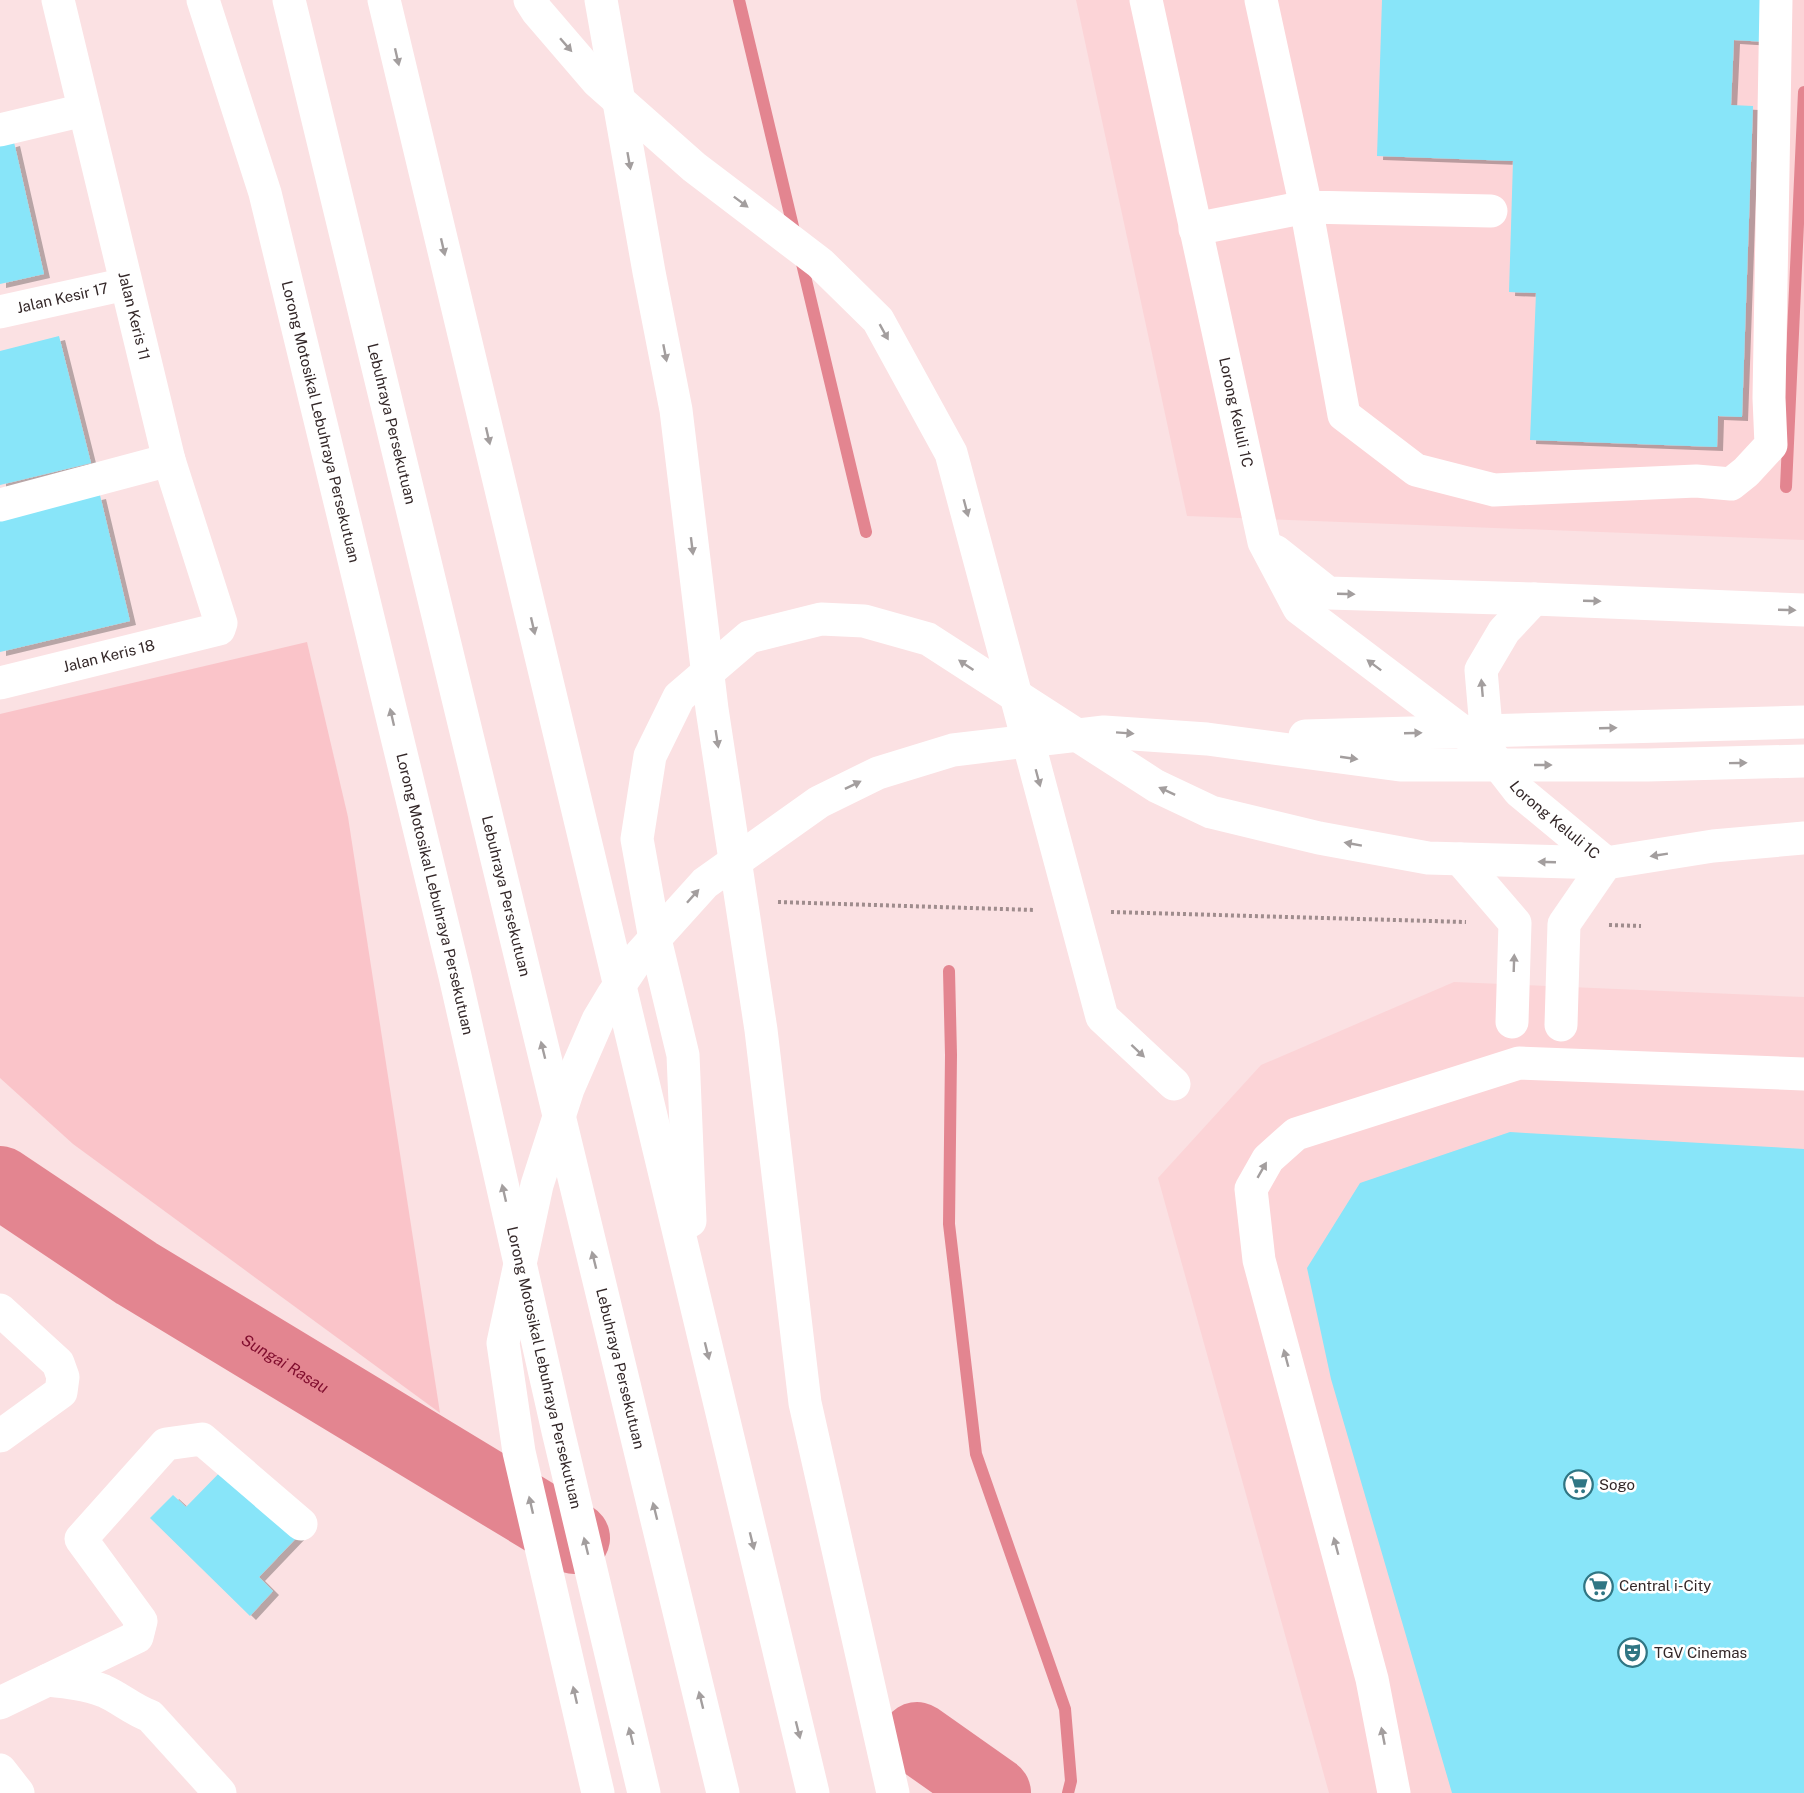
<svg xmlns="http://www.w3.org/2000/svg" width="1804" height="1793" font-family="'Public Sans',sans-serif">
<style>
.built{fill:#fcd4d7}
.green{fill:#fac4c9}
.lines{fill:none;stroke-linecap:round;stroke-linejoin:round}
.stream{stroke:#e38590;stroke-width:12}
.river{stroke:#e38590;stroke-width:72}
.building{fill:#88e5f9;filter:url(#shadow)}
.path{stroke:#9f8c8d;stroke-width:4;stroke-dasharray:3 3;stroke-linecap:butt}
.minor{stroke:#fff;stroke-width:33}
.major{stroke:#fff;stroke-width:33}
.highway{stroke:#fff;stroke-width:33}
.oneway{fill:#a39e9e}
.labels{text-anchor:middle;stroke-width:5;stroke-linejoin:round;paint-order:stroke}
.street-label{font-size:15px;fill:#332728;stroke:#fff}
.poi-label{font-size:15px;fill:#332728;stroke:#fff;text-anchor:start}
.water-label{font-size:16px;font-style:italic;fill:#7f0c2d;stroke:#fff}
</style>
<defs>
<filter id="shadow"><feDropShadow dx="6" dy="4" stdDeviation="0" flood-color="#0004"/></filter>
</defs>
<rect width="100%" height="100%" fill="#fbe1e3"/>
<!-- built -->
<path class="built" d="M1076,0H1804V540L1187,516Z
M1454,982L1804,997V1793H1329L1158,1178L1261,1065Z"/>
<!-- green -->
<path class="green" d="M307,642L348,817L440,1413L73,1144L0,1078V714Z"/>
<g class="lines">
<!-- stream -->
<path class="stream" d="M739,0L795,235
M800,255L866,532
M1786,487L1804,92
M949,971L951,1055L949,1224L976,1454L1065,1709L1071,1781L1068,1793"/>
<!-- river -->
<g class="river">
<path id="s1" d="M0,1182L136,1273L574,1538"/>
<path d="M917,1738L995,1793"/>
</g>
</g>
<!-- building -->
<path class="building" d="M1382,0H1768L1767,42L1734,40L1731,105L1753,106L1742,417L1718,416L1717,447L1530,440L1536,293L1509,292L1513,161L1377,156Z
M14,142L44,274L0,284V146Z
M59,336L91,463L0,485V351Z
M100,495L130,621L0,652V518Z
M1510,1132L1804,1149V1793H1452L1331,1379L1307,1268L1360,1183Z
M229,1463L301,1533L259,1577L273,1591L250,1616L150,1518L173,1495L186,1507Z"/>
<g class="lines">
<!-- path -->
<path class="path" d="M778,902L1034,910
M1111,912L1466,922
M1609,925L1641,926"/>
<!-- minor -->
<g class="minor">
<path id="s2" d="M203,0L265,193L455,976L558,1431L644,1793"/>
<path d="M530,0L537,11L598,82L694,167L820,263L878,320L951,453L1102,1017L1174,1084"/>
<path d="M601,0L649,272L676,410L712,709L761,1030L805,1403L893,1793"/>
<path id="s3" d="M1146,0L1264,542L1299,608L1488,751"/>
<path d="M1261,0L1306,207L1491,211"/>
<path d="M0,130L84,110"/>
<path d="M1195,229L1306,207L1344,415L1416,470L1494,490L1696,481L1731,484L1746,472L1771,445L1769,398L1776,0"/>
<path id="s4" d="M0,312L126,284"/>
<path d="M0,505L169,460"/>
<path d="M1275,551L1328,593L1534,599L1804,610"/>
<path id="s5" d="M1534,599L1504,631L1481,670L1488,751L1519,791L1606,863L1713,846L1804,838"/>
<path id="s6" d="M0,683L219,629L221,623L169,460L58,0"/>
<path d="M1460,859L1515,923L1512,1022"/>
<path d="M1561,1025L1564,924L1606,863"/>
<path d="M0,1310L58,1363L63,1377L61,1392L0,1436"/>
<path d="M48,1680C67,1682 86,1684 104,1691C120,1698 133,1710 150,1716L220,1793"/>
<path d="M0,1703L137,1637L141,1621L81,1539L166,1444L202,1439L301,1524"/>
<path d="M1394,1793L1372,1679L1259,1260L1251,1189L1268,1159L1296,1134L1519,1063L1804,1074"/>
</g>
<!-- major -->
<path class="major" d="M0,1770L18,1793"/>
<!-- highway -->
<g class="highway">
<path id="s7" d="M289,0L723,1793"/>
<path d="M384,0L813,1793"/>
<path d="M1305,736L1804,722"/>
<path d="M690,1221L683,1055L655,939L637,839L650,756L679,697L749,637L821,619L864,621L928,639L1156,786L1211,812L1319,838L1428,858L1606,863"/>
<path d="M598,1793L519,1452L503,1343L537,1185L568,1089L598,1020L613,995L640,955L705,883L819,802L878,773L953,750L1104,732L1207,739L1400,765H1648L1804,761"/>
</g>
</g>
<!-- one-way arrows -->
<defs><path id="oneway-solid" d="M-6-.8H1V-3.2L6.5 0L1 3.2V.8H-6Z" transform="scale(1.5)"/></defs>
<g class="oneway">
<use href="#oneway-solid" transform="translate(566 45) rotate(49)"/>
<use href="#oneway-solid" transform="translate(397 57) rotate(77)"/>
<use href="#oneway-solid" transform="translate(629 161) rotate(80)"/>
<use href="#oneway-solid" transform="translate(741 202) rotate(37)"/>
<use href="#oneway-solid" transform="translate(443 247) rotate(77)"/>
<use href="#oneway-solid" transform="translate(884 332) rotate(61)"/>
<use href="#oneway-solid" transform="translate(665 353) rotate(79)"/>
<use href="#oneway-solid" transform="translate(488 436) rotate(77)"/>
<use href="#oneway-solid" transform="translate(966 508) rotate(75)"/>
<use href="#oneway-solid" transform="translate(692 546) rotate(83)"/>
<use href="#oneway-solid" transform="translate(1346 594) rotate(2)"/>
<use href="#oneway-solid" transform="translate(1592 601) rotate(2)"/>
<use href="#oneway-solid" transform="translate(1787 610) rotate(2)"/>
<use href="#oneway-solid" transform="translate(533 626) rotate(77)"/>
<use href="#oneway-solid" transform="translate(966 665) rotate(-146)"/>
<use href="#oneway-solid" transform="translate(1374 665) rotate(-143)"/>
<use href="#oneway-solid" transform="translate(1482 688) rotate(-95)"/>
<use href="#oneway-solid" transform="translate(392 717) rotate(-103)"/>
<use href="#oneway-solid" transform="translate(1608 728) rotate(-2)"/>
<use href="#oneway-solid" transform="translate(1125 733) rotate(4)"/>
<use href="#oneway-solid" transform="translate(1413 733) rotate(-2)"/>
<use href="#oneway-solid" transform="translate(717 739) rotate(81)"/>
<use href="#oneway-solid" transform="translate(1349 758) rotate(8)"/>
<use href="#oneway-solid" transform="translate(1738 763) rotate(-1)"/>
<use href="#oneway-solid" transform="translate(1543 765)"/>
<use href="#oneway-solid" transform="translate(1038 778) rotate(75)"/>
<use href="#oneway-solid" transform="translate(853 785) rotate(-26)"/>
<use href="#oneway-solid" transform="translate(1167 791) rotate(-155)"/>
<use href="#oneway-solid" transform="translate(1353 844) rotate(-170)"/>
<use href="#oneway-solid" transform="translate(1659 855) rotate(171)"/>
<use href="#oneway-solid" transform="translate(1547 862) rotate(-178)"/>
<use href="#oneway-solid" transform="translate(693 896) rotate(-48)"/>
<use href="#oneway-solid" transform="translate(1514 963) rotate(-88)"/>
<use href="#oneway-solid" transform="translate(543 1050) rotate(-104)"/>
<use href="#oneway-solid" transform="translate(1138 1051) rotate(43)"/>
<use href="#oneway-solid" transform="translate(1262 1170) rotate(-60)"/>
<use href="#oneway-solid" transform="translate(504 1193) rotate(-103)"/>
<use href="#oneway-solid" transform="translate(594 1260) rotate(-104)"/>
<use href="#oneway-solid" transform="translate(707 1351) rotate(76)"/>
<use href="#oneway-solid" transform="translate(1286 1358) rotate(-105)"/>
<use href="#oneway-solid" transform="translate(531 1505) rotate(-103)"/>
<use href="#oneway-solid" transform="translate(655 1511) rotate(-104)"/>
<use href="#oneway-solid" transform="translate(752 1541) rotate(76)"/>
<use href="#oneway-solid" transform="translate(586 1546) rotate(-104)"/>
<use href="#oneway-solid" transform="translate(1336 1546) rotate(-105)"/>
<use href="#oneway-solid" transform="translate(575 1695) rotate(-103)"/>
<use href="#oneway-solid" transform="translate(701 1700) rotate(-104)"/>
<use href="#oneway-solid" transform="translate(798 1730) rotate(76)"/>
<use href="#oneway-solid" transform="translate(631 1736) rotate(-104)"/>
<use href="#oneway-solid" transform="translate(1383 1736) rotate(-101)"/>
</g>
<!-- icons -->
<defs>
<symbol id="supermarket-ring" viewBox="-11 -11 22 22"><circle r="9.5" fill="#fff" stroke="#307684" stroke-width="1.5"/><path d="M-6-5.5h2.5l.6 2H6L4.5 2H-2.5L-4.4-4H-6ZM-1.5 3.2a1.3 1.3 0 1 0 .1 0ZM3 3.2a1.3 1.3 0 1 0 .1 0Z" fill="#307684"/></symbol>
<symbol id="theatre-ring" viewBox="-11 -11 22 22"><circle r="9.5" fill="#fff" stroke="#307684" stroke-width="1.5"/><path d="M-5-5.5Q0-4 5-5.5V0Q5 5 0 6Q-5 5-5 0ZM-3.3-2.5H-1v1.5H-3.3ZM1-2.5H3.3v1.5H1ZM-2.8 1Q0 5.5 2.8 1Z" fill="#307684"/></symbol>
</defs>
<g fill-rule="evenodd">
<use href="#supermarket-ring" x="1562" y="1468" width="33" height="33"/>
<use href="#supermarket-ring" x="1582" y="1570" width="33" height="33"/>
<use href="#theatre-ring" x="1616" y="1636" width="33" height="33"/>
</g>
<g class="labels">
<!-- street labels -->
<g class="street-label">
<text dy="5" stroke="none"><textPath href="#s4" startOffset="64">Jalan Kesir 17</textPath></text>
<text transform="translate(134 316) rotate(76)" y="5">Jalan Keris 11</text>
<text dy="5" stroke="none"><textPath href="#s3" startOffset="422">Lorong Keluli 1C</textPath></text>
<text dy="5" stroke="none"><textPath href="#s2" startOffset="438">Lorong Motosikal Lebuhraya Persekutuan</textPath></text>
<text dy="5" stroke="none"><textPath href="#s7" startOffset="436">Lebuhraya Persekutuan</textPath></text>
<text dy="5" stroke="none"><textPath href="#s6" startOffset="112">Jalan Keris 18</textPath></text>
<text dy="5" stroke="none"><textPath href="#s5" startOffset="267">Lorong Keluli 1C</textPath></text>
<text dy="5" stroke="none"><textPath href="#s2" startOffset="924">Lorong Motosikal Lebuhraya Persekutuan</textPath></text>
<text dy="5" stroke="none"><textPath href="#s7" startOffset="922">Lebuhraya Persekutuan</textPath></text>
<text dy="5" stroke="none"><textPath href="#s2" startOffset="1410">Lorong Motosikal Lebuhraya Persekutuan</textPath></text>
<text dy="5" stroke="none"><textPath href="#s7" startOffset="1408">Lebuhraya Persekutuan</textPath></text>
</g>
<!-- poi labels -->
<g class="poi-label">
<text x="1599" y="1490">Sogo</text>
<text x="1619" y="1591">Central i-City</text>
<text x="1654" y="1658">TGV Cinemas</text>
</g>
<!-- water labels -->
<g class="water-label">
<text dy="6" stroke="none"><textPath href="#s1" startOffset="338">Sungai Rasau</textPath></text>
</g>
</g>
</svg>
